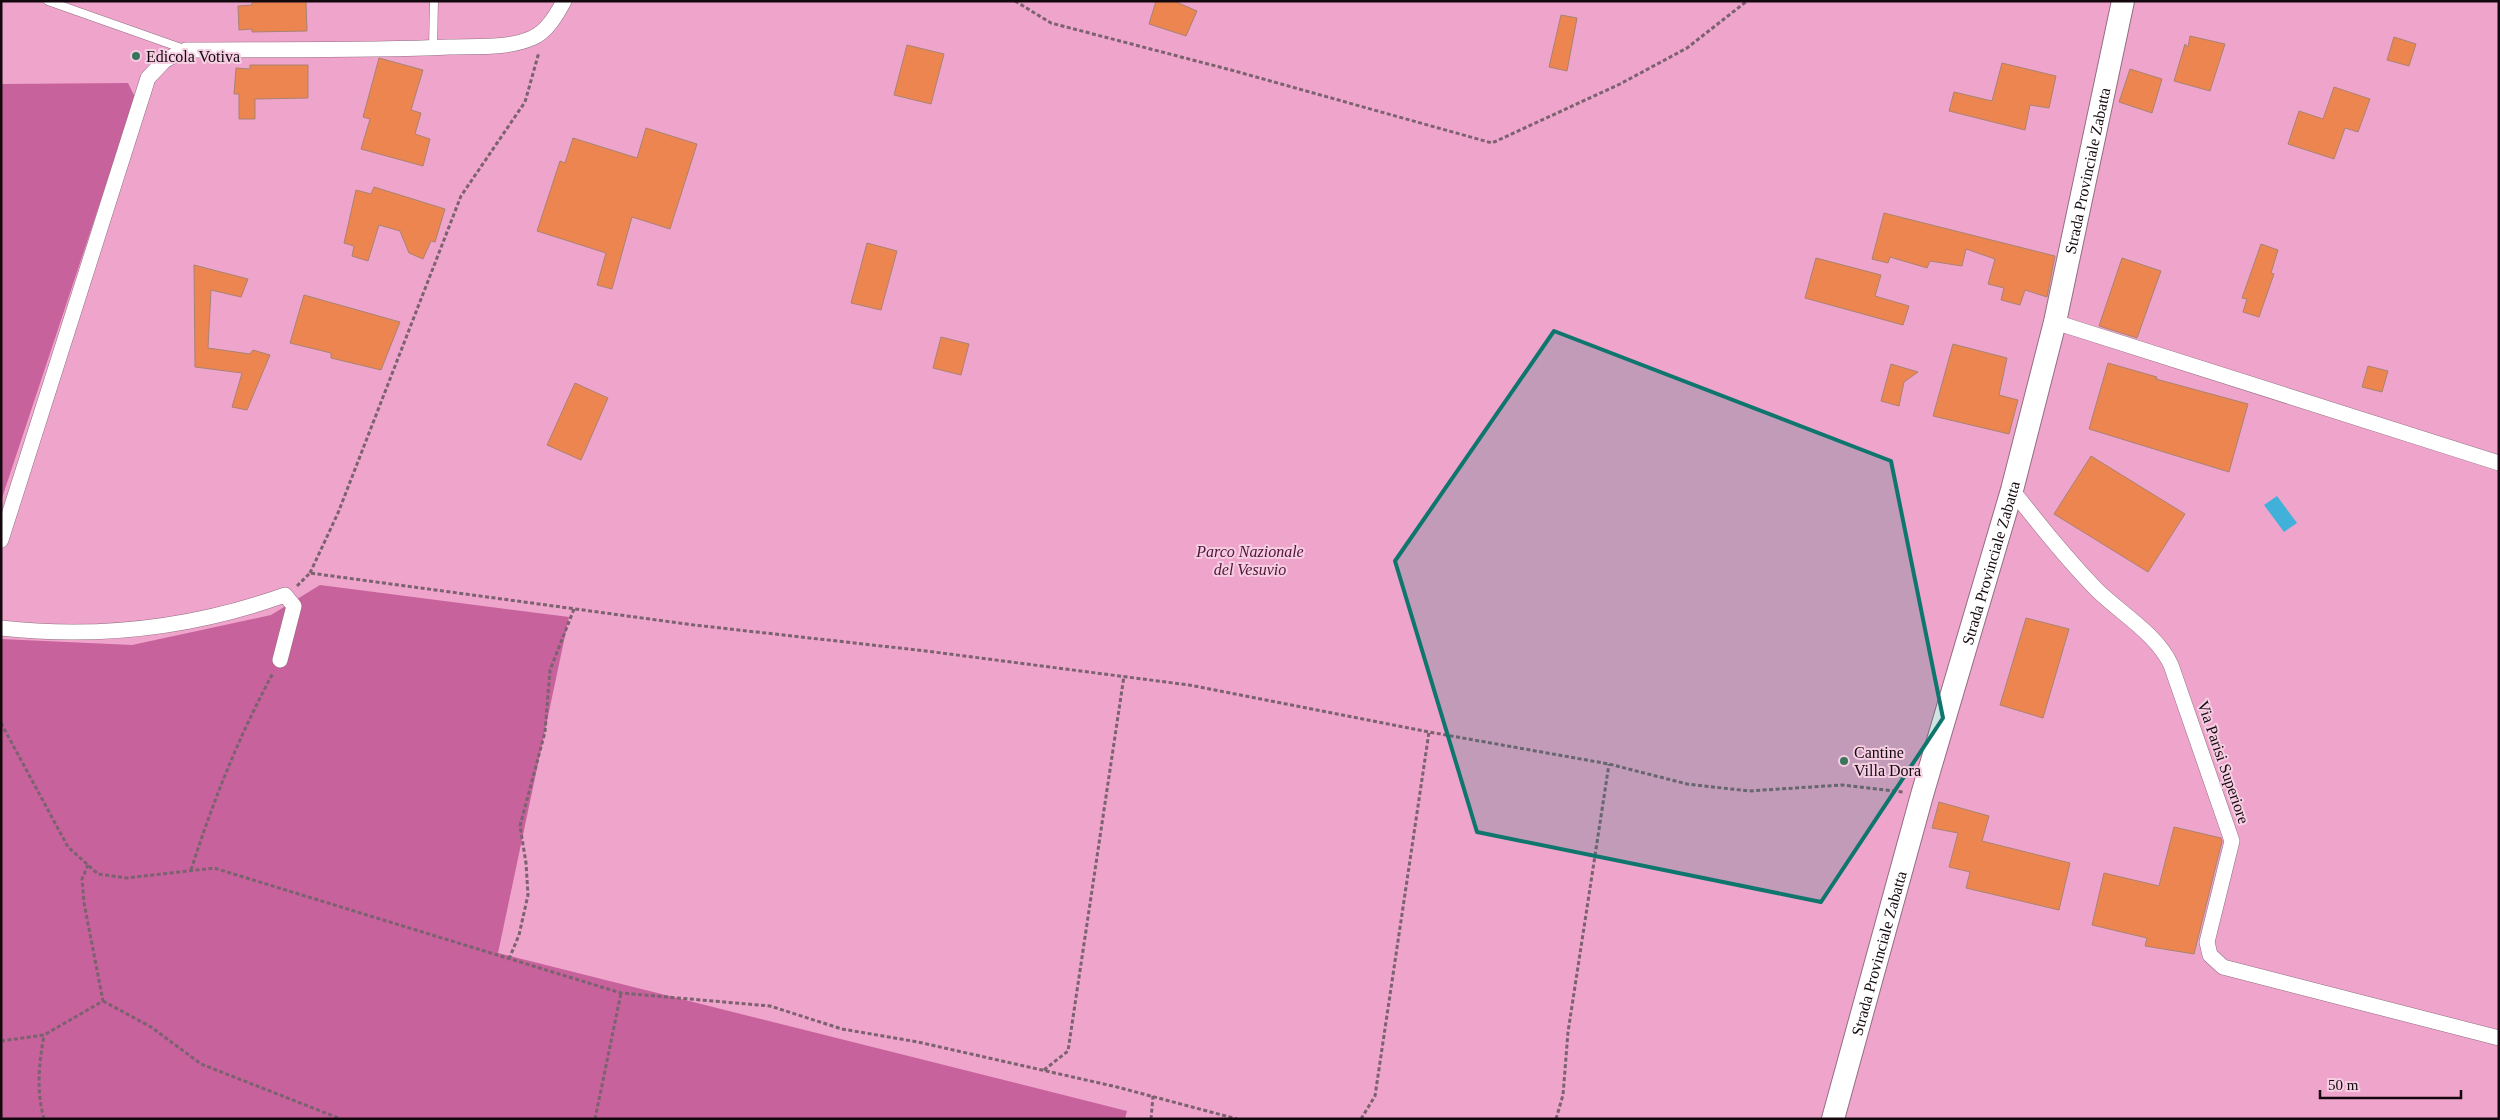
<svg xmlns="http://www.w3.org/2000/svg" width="2500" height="1120" font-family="'Times New Roman',serif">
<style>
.green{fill:#efa4cc}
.forest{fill:#c7629c}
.water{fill:#41b1da}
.building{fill:#ed8551;stroke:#a88372}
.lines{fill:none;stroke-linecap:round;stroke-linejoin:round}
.lane-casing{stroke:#926e81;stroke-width:9}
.street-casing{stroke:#926e81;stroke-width:16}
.secondary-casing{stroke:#926e81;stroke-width:24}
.path{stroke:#7b626f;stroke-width:3;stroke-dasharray:4 2.5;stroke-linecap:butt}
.lane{stroke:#fff;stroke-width:8}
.street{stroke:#fff;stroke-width:15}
.secondary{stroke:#fff;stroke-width:22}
.marked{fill:#0f766e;fill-opacity:0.2;stroke:#0f766e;stroke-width:4;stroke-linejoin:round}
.poi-dot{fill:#39745d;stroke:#f6cee2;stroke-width:2}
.labels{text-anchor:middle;stroke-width:4;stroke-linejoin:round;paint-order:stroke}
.poi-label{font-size:16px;fill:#14080f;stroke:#f6cee2;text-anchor:start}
.street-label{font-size:16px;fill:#14080f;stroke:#f6cee2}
.park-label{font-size:16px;font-style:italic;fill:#52123a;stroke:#f6cee2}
</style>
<rect width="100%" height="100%" fill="#e8c1d5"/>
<!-- green -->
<path class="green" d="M1,1H2499V1119H1Z"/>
<!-- forest -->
<path class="forest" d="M128,83L135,97L1,501V84Z
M320,585L569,617L498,953L1127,1111L1125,1119H1V639L132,645L271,615Z"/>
<!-- water -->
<path class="water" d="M2277,496L2297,523L2284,532L2264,505Z"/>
<!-- building -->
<path class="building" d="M252,1H306L307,31L252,32V29L239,30L238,6L252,5Z
M1156,1H1174L1197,11L1186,36L1149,24Z
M1561,15L1577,18L1567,71L1549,67Z
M2190,36L2225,44L2210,91L2174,81L2185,44L2188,47Z
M2394,37L2416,44L2409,66L2387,60Z
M907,45L944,54L931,104L894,95Z
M379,58L423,70L411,110L421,113L415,134L430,139L423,166L361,149L370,119L363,117Z
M2002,63L2056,76L2049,108L2030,105L2025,130L1949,111L1954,92L1992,101Z
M250,65H308V98L255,99V119H239V94H234L236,68L250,69Z
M2130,69L2162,79L2152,113L2119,102Z
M2334,87L2370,99L2358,132L2345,128L2334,159L2288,144L2299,111L2323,119Z
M646,128L697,144L670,229L632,217L612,289L597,285L606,253L537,231L560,161L565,163L573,138L637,158Z
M374,187L445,209L435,242L431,241L423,259L409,253L400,231L379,225L368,261L352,256L354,246L344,243L356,190L371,194Z
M1884,213L2055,256L2047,297L2025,290L2020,305L2001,300L2004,288L1988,284L1995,259L1966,249L1962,266L1930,261L1927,268L1890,257L1888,263L1872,259Z
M867,243L897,251L881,310L851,303Z
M2261,244L2278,250L2271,273L2274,274L2259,317L2243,312L2247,299L2242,298Z
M1816,258L1881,275L1875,296L1909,306L1903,325L1805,298Z
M2122,258L2161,271L2137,338L2099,326Z
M194,265L248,279L241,297L211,290L208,348L250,354L253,350L270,355L247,410L232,407L242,373L195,367Z
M304,295L400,322L381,370L331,358V353L290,343Z
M941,337L969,344L961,375L933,368Z
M1953,344L2007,358L1999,395L2018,400L2009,434L1933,416Z
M2108,363L2157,377L2156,379L2248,404L2229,472L2089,429Z
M1891,364L1918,372L1904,382L1899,406L1881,401Z
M2368,366L2388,371L2382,392L2362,387Z
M575,383L608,398L581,460L547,445Z
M2091,456L2185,514L2148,572L2054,514Z
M2026,618L2069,629L2043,718L2000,705Z
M1939,802L1989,816L1982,841L2070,863L2059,910L1966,888L1970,872L1949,867L1958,833L1932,828Z
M2174,827L2221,838L2222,841L2194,954L2145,946L2147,938L2092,925L2104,873L2159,886Z"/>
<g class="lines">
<defs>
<path id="lane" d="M48,1L184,49
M433,48L434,1"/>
<path id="street" d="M2055,322L2499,463
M2012,490C2039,524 2066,558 2096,589C2120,613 2157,634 2171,665L2232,841L2207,942L2210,955L2223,967L2499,1038
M1,540L148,78L165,60L186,50C274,49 361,51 449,47C476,46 507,49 532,38C547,32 557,14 564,1
M1,628C99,639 192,628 285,595L294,606L280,660"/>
<g id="secondary">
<path id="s1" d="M1833,1119L1922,795L2012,490L2055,322L2123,1"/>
</g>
</defs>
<!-- lane casing -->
<use href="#lane" class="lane-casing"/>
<!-- street casing -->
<use href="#street" class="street-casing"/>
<!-- secondary casing -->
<use href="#secondary" class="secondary-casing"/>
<!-- path -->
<path class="path" d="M1015,1L1051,23L1231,70L1492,143L1620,84L1687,48L1747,1
M310,573L338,513L461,196L525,102L539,52
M297,586L310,573L694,625L926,651L1189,685L1429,732L1609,764L1687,784L1749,791L1842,785L1903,792
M1,723L68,847L98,874L127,878L214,868L621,993L770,1006L842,1029L918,1042L1117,1087L1237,1119
M191,870C213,801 239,736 273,673
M509,959L519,935L528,895L526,863L520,826L545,732L550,670L574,609
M103,1001L151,1027L201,1064L341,1119
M1,1041L44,1035L103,1001L84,903L82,879L88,865
M1044,1070L1068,1051L1124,676
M44,1119C36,1090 39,1064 44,1035
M595,1119L621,993
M1151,1119L1153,1096
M1361,1119L1375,1096L1429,732
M1556,1119L1563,1095L1568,1032L1609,764"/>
<!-- lane -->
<use href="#lane" class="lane"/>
<!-- street -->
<use href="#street" class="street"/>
<!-- secondary -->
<use href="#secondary" class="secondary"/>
</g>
<!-- marked area -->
<path class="marked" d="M1554,331L1891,461L1943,718L1821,902L1477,832L1395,561Z"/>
<!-- markers -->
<g class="poi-dot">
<circle cx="136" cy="56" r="5"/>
<circle cx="1844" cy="761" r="5"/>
</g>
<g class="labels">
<!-- poi labels -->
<g class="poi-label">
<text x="146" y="62">Edicola Votiva</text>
<text x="1854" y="758">Cantine<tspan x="1854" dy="18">Villa Dora</tspan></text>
</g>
<!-- street labels -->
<g class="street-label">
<text dy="6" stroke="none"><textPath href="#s1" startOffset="982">Strada Provinciale Zabatta</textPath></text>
<text dy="6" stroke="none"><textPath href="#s1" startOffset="578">Strada Provinciale Zabatta</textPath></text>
<text transform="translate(2224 762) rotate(71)" y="6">Via Parisi Superiore</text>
<text dy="6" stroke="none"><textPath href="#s1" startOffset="172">Strada Provinciale Zabatta</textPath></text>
</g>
<!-- park labels -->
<g class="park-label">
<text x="1250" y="557">Parco Nazionale<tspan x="1250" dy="18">del Vesuvio</tspan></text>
</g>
</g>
<!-- border -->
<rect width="2500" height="1120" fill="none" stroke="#14080f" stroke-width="5"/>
<!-- scale -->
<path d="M2320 1090v8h141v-8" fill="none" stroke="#14080f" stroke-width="2.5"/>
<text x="2328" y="1090" font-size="15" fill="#14080f" stroke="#f6cee2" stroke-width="4" paint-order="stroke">50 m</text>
</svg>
